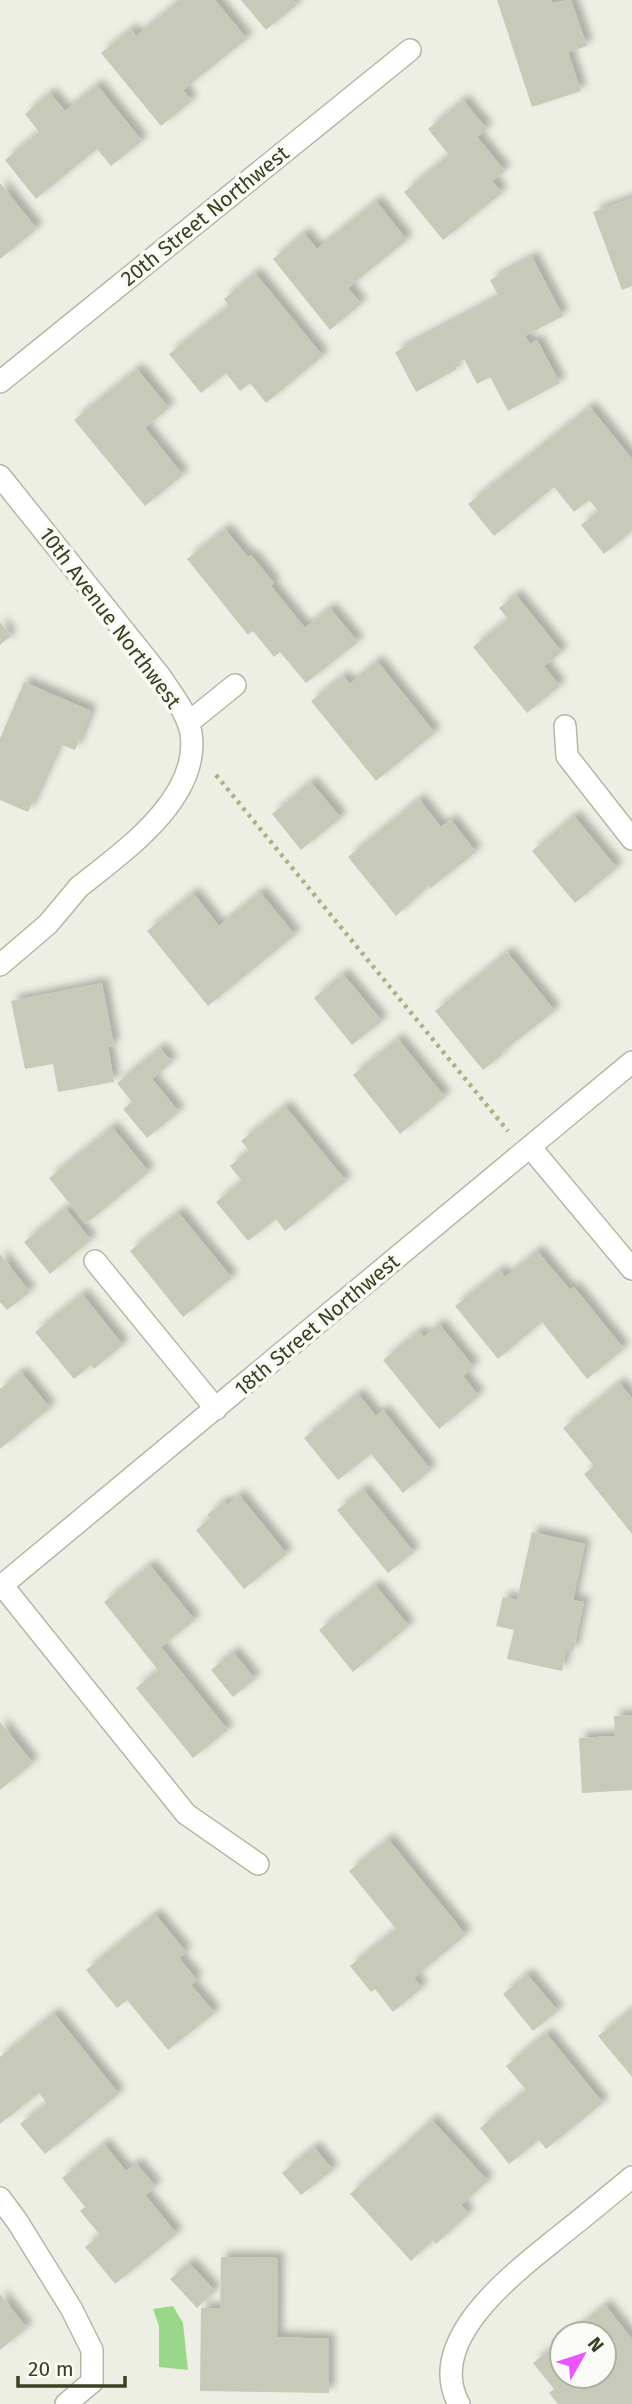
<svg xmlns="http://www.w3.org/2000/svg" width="632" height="2404" font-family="'Fira Sans',sans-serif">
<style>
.water{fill:#9ad889}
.building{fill:#c7cab9;filter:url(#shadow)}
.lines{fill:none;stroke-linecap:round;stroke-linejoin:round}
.service-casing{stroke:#b3b8a6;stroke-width:24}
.minor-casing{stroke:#b3b8a6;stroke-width:24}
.tertiary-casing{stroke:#b3b8a6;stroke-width:24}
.path{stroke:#a5b582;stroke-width:4.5;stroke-dasharray:3.5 5;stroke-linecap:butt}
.service{stroke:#fff;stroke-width:21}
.minor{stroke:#fff;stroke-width:21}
.tertiary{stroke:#fff;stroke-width:21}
.labels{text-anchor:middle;stroke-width:7;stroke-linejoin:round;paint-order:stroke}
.street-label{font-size:21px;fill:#374322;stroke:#fafbf6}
</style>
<defs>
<filter id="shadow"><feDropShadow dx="6" dy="-6" stdDeviation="3.5" flood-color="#0004"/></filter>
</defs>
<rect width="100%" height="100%" fill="#edefe4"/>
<!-- water -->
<path class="water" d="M173,2306L183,2323L188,2370L159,2367V2326L153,2309Z"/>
<!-- building -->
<path class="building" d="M180,0H215L247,39L183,90L192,101L161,126L101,53L131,29L136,36Z
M241,0H293L297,5L266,30Z
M497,0H551L552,3L571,0L587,46L568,52L581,91L532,107Z
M97,85L142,141L111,166L97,149L36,199L5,160L39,132L25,114L50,93L65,111Z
M463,100L487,129L477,137L505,171L492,181L502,193L443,240L404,192L449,155L428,129Z
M0,183L37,229L0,259Z
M632,198V286L622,290L593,212Z
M376,201L407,240L348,288L361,304L330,330L273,259L304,233L317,249Z
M532,257L563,316L525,336L530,344L537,340L560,383L508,411L490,377L477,384L464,359L454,365L457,369L416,392L395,352L499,297L490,280Z
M255,273L323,356L266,403L250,383L240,391L226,373L201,393L169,354L229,306L224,299Z
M137,369L169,408L145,428L183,475L145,506L74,420Z
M590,407L632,459V531L604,554L581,525L598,511L589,500L574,512L554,487L494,536L468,504Z
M225,529L248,557L251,555L274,583L271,586L305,628L330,608L358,642L306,683L280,652L274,657L253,631L248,635L187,559Z
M516,595L562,652L544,666L560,686L527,713L473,647L508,619L499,608Z
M0,622L11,636L0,645Z
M377,661L435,733L376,781L311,701L343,676L350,684Z
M24,682L91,711L75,750L59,744L28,812L0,800V739Z
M311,782L341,818L301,850L272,814Z
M419,799L441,827L451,820L476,852L431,888L429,886L396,916L348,857Z
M574,816L617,868L575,903L532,851Z
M260,892L295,935L208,1006L147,931L193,893L219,926Z
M507,952L555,1011L502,1052L503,1054L483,1070L435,1011Z
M343,974L382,1021L352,1045L314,998Z
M102,983L114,1046L108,1047L114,1082L58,1092L53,1064L25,1069L11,1001Z
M398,1039L445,1097L400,1134L353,1075Z
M160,1048L172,1062L152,1079L179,1112L147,1138L123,1109L132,1102L117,1083Z
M285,1106L346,1181L285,1231L276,1219L248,1241L216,1202L242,1181L230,1166L249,1150L241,1141Z
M112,1127L149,1172L86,1224L49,1178Z
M65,1208L91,1240L50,1274L24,1242Z
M178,1212L232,1278L183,1317L130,1251Z
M537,1251L570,1290L574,1287L624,1349L587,1379L542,1322L498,1359L455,1306L500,1270L505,1277Z
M0,1254L30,1292L7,1310L0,1302Z
M82,1294L123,1345L94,1369L91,1365L74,1379L35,1332Z
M439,1324L474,1367L463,1376L479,1396L439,1429L383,1360L419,1331L424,1337Z
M21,1372L50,1408L0,1449V1389Z
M619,1383L632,1398V1534L584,1474L594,1466L563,1428Z
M358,1394L376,1416L383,1410L431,1470L403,1493L371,1454L338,1480L304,1438Z
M363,1489L414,1552L388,1573L337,1510Z
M239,1495L287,1554L244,1589L196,1530L210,1518L207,1515L224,1501L227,1505Z
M532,1532L585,1544L573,1600L584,1602L573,1652L566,1650L562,1671L507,1659L514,1630L496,1626L503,1597L517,1600Z
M150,1565L195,1620L161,1647L228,1730L193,1758L136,1688L158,1670L104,1602Z
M375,1585L409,1626L353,1672L319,1630Z
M233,1652L255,1679L233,1697L211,1670Z
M632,1715V1790L582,1793L579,1738L615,1736L614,1716Z
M0,1722L33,1763L0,1790Z
M388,1839L466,1935L414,1978L422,1988L393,2012L375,1989L371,1992L350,1966L396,1929L349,1871Z
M155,1914L186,1952L179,1958L197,1980L191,1985L215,2013L168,2050L127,2000L117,2008L86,1970Z
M527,1974L558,2011L533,2031L503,1994Z
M632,2009V2077L598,2036Z
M54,2013L119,2094L45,2154L20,2124L47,2103L39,2093L0,2124V2057Z
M546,2033L603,2103L546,2149L539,2140L509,2164L480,2128L526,2090L506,2066Z
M432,2120L488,2181L461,2205L469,2214L436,2244L433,2240L411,2261L350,2194Z
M104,2144L126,2171L136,2163L156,2187L145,2195L177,2234L115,2284L85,2247L100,2235L80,2211L85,2207L62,2178Z
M314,2147L333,2170L301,2195L282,2173Z
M221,2257L278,2258L277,2337L329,2339V2393L200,2391L201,2308H220Z
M189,2263L215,2291L197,2308L170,2279Z
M0,2294L27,2328L0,2350Z
M605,2305L632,2339V2404H558L549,2393L554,2389L533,2363L562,2340V2376H604V2334H569Z"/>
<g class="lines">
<defs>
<path id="service" d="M565,726L567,756L632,839
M0,965L48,924L79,887
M95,1261L216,1409
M0,2198L17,2221L71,2308L92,2350V2382"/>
<path id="minor" d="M0,382L410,50
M0,476L160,676C171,693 187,712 191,733C201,798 123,852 79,887
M188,723L235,685
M531,1148L632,1269
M2,1585L186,1814L258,1864
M66,2404L92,2382
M459,2404C423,2339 518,2270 561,2235C585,2216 608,2197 632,2177"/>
<path id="tertiary" d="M0,1587L632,1062"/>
</defs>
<!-- service casing -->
<use href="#service" class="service-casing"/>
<!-- minor casing -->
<use href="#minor" class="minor-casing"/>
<!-- tertiary casing -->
<use href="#tertiary" class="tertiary-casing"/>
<!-- path -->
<path class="path" d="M216,775L508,1131"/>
<!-- service -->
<use href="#service" class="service"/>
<!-- minor -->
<use href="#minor" class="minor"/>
<!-- tertiary -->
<use href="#tertiary" class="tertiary"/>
</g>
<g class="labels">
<!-- street labels -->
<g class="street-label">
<text transform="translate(205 216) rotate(-39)" y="7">20th Street Northwest</text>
<text transform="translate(110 618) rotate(53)" y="7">10th Avenue Northwest</text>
<text transform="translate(317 1325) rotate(-40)" y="7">18th Street Northwest</text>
</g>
</g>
<!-- north arrow -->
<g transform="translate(583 2355) rotate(51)"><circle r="33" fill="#fafbf6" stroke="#acb1a1" stroke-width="2"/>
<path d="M0-5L12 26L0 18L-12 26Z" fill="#e854fd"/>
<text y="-10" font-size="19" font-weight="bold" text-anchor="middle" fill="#374322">N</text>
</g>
<!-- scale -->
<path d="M18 2376v10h107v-10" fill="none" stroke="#374322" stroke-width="3.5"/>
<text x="28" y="2376" font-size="21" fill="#374322" stroke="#fafbf6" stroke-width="5" paint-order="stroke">20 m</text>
</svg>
